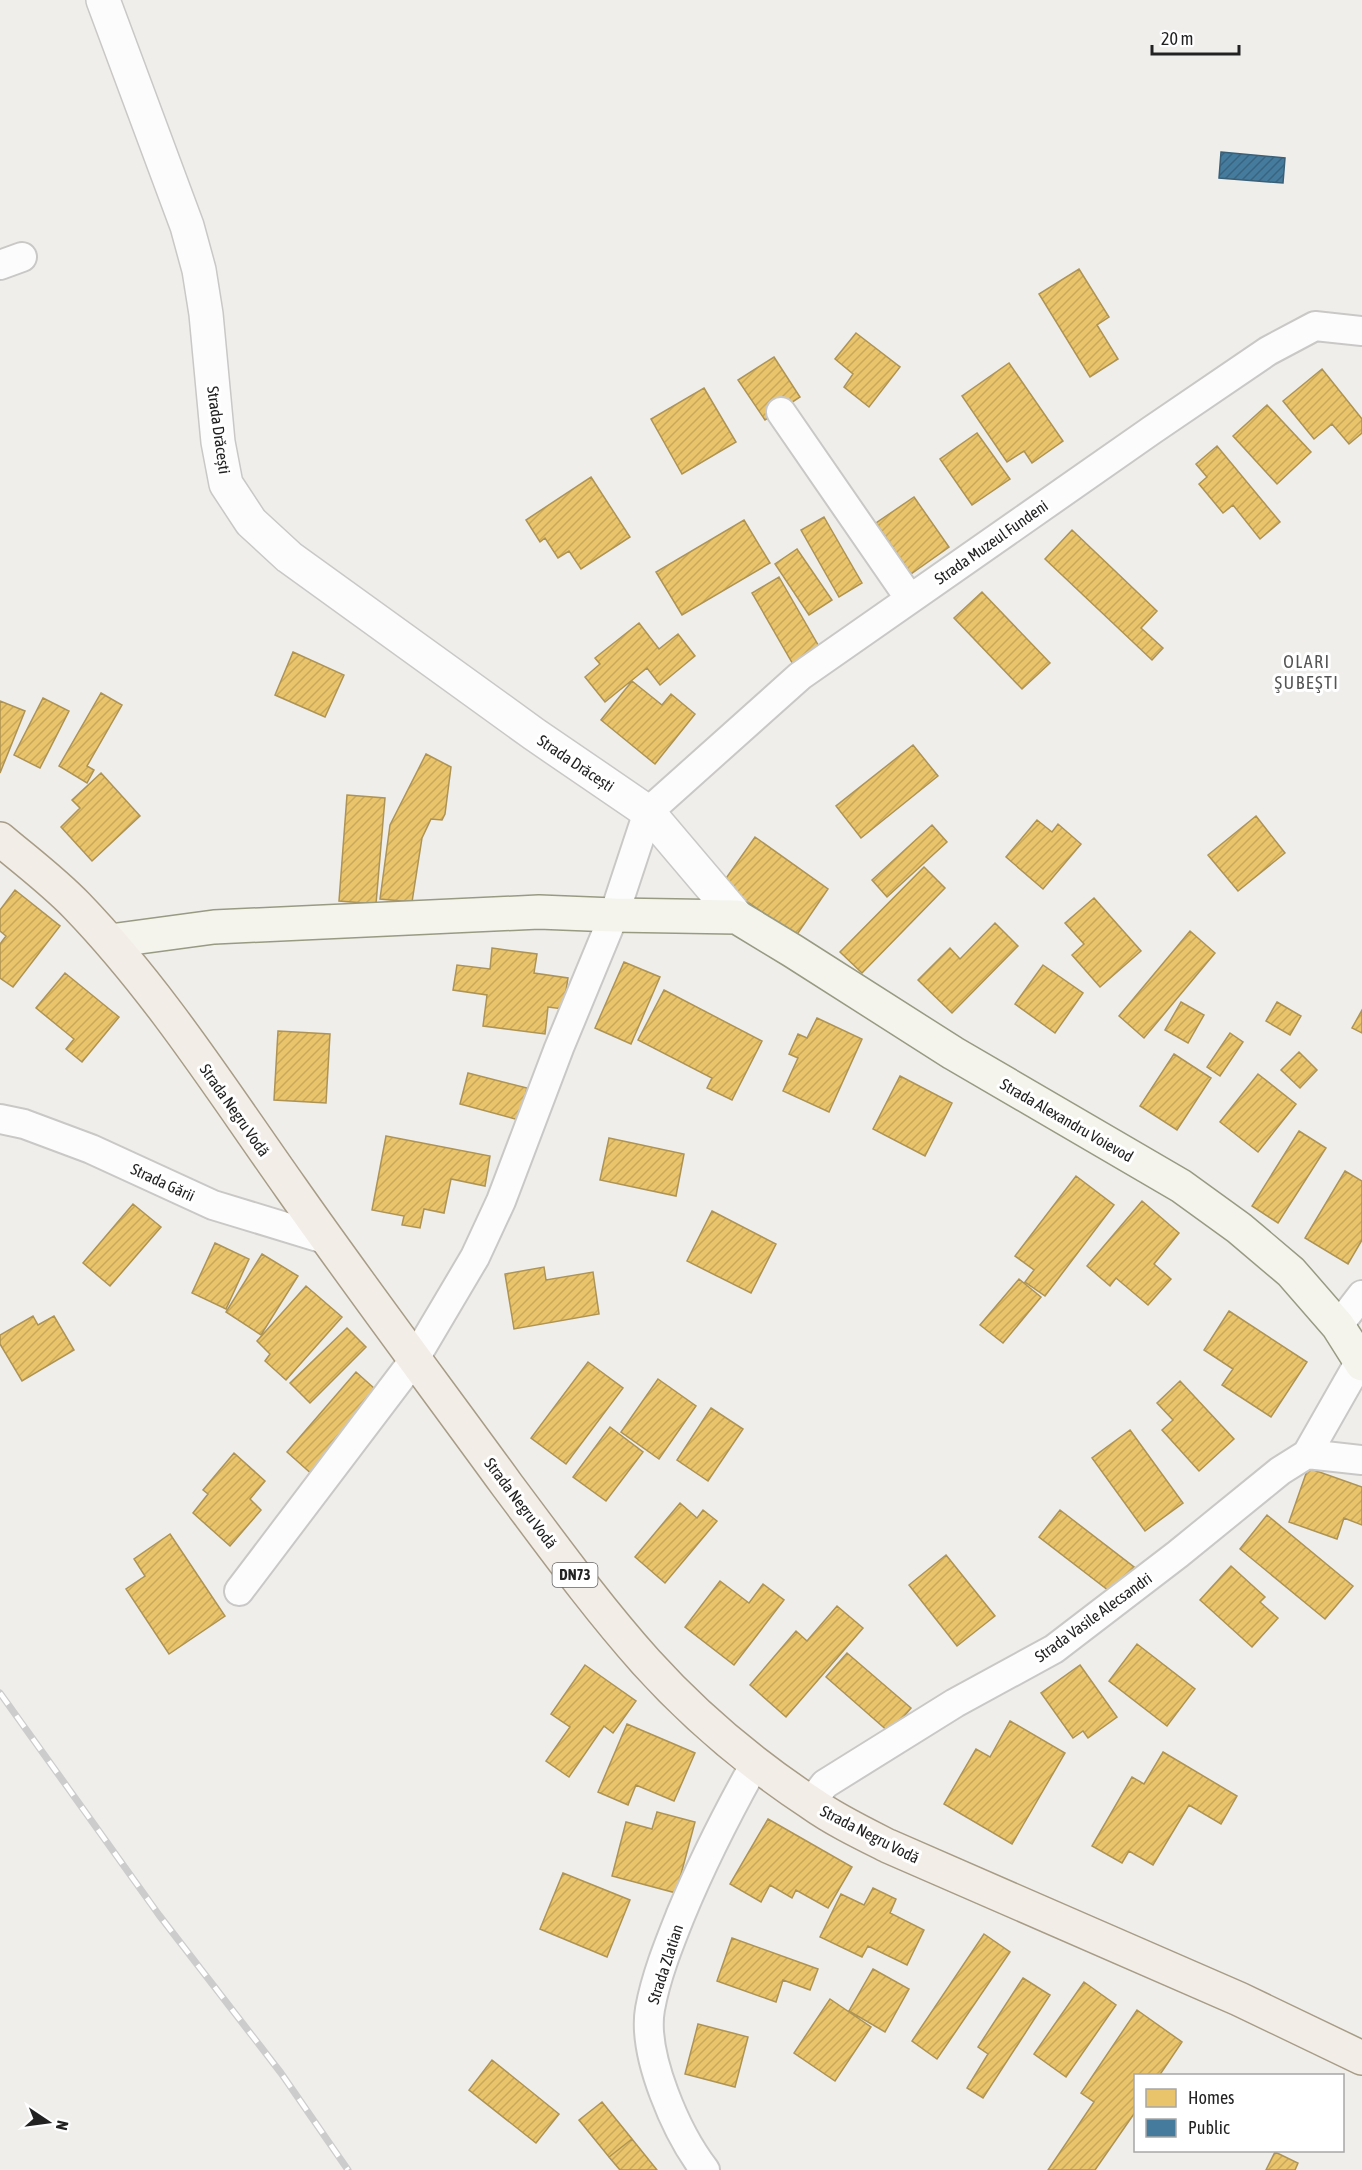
<svg xmlns="http://www.w3.org/2000/svg" width="1362" height="2170" font-family="'Asap Condensed',sans-serif">
<style>
.homes{fill:url(#homes-hatch);stroke:#ad9354;stroke-width:1.5}
.public{fill:url(#public-hatch);stroke:#3a6078;stroke-width:1.5}
.lines{fill:none;stroke-linecap:round;stroke-linejoin:round}
.minor-casing{stroke:#c9c8c7;stroke-width:32}
.tertiary-casing{stroke:#c9c8c7;stroke-width:36}
.secondary-casing{stroke:#999a82;stroke-width:36}
.primary-casing{stroke:#a79c86;stroke-width:36}
.minor{stroke:#fdfcfc;stroke-width:28}
.tertiary{stroke:#fdfcfc;stroke-width:33}
.secondary{stroke:#f4f4ed;stroke-width:33}
.primary{stroke:#f3ede7;stroke-width:33}
.rail-casing{stroke:#ccc;stroke-width:7}
.rail{stroke:#fff;stroke-width:4.5;stroke-dasharray:14;stroke-linecap:butt}
.labels{text-anchor:middle;stroke-width:6;stroke-linejoin:round;paint-order:stroke}
.shield{fill:#fff;stroke:#646464;stroke-width:1.5}
.shield-label{font-size:15px;font-weight:bold;fill:#222}
.street-label{font-size:16px;fill:#222;stroke:#fff}
.neighbourhood-label{font-size:18px;letter-spacing:1.5px;fill:#555;stroke:#fff}
</style>
<defs>
<pattern id="homes-hatch" width="6" height="6" patternUnits="userSpaceOnUse" patternTransform="scale(1.5)"><rect width="6" height="6" fill="#e9c46a"/><path d="M-1 1l2-2M0 6l6-6M5 7l2-2" fill="none" stroke="#c8a85c"/></pattern>
<pattern id="public-hatch" width="6" height="6" patternUnits="userSpaceOnUse" patternTransform="scale(1.5)"><rect width="6" height="6" fill="#457b9d"/><path d="M-1 1l2-2M0 6l6-6M5 7l2-2" fill="none" stroke="#396480"/></pattern>
</defs>
<rect width="100%" height="100%" fill="#f0eeeb"/>
<!-- homes -->
<path class="homes" d="M1079,269L1109,317L1097,325L1118,359L1090,377L1039,294Z
M856,333L900,367L869,407L844,387L853,374L835,359Z
M774,357L800,397L765,420L738,380Z
M1009,363L1063,441L1032,463L1024,451L1007,462L962,396Z
M1322,369L1362,419V433L1349,444L1332,424L1314,439L1283,401Z
M704,388L736,442L682,474L651,419Z
M1267,405L1311,452L1277,484L1233,436Z
M977,433L1010,479L972,505L940,459Z
M1217,446L1280,522L1260,539L1233,505L1223,513L1199,484L1207,477L1196,464Z
M591,477L630,537L581,569L569,551L558,558L545,538L540,542L526,520Z
M914,497L949,547L911,574L876,523Z
M824,517L862,583L839,597L801,530Z
M744,520L770,563L682,615L656,572Z
M1072,530L1157,611L1141,628L1163,648L1152,660L1045,559Z
M797,549L832,600L809,615L775,564Z
M779,577L821,650L794,666L752,593Z
M982,592L1050,663L1022,689L954,618Z
M639,623L659,649L678,634L695,656L660,685L647,668L605,702L585,677L600,664L595,658Z
M293,652L344,675L325,717L275,695Z
M632,681L662,705L671,694L695,714L655,764L601,720Z
M101,693L122,705L87,766L94,770L87,783L59,766Z
M43,698L69,711L40,768L14,755Z
M0,701L25,711L0,773Z
M913,745L938,776L861,838L836,806Z
M426,754L451,767L445,814L442,820L431,819L422,838L412,902L380,899L390,825Z
M101,773L140,816L92,861L61,827L80,808L72,800Z
M347,795L385,798L376,904L339,901Z
M1256,816L1285,853L1238,891L1208,855Z
M1037,820L1052,832L1058,824L1081,844L1043,889L1006,857Z
M932,825L947,842L887,897L872,880Z
M755,837L828,889L796,936L722,884Z
M924,867L945,888L862,973L840,952Z
M15,890L60,926L13,987L0,978V944L6,936L0,931V910Z
M1094,898L1141,951L1100,987L1072,955L1084,944L1065,923Z
M995,923L1018,946L952,1013L918,980L950,948L960,959Z
M1190,931L1215,953L1144,1038L1119,1016Z
M492,948L537,954L534,973L568,978L563,1009L548,1007L545,1034L483,1026L487,995L453,990L457,965L490,969Z
M624,962L660,977L631,1044L595,1028Z
M1043,965L1083,993L1055,1033L1015,1004Z
M65,973L119,1017L82,1062L66,1049L74,1039L36,1008Z
M664,990L762,1041L732,1100L707,1088L712,1078L638,1040Z
M1181,1002L1204,1015L1188,1043L1165,1030Z
M1277,1002L1301,1016L1290,1035L1266,1021Z
M1362,1010V1033L1352,1028Z
M817,1018L862,1039L829,1112L783,1091L798,1058L789,1054L798,1034L807,1038Z
M278,1031L330,1034L326,1103L274,1100Z
M1230,1033L1243,1042L1220,1076L1207,1067Z
M1299,1052L1317,1070L1300,1088L1281,1070Z
M1174,1054L1211,1078L1177,1130L1140,1106Z
M468,1073L527,1088L519,1120L460,1104Z
M1258,1074L1296,1104L1258,1152L1220,1122Z
M900,1076L952,1103L925,1156L873,1129Z
M1299,1131L1326,1148L1278,1223L1252,1206Z
M386,1136L490,1156L485,1186L451,1179L444,1213L424,1209L420,1228L402,1225L404,1216L372,1210Z
M609,1138L684,1154L676,1196L600,1180Z
M1345,1171L1362,1181V1240L1348,1264L1305,1238Z
M1076,1176L1114,1205L1045,1296L1025,1282L1034,1270L1015,1256Z
M1142,1201L1179,1233L1154,1264L1171,1279L1148,1305L1116,1278L1110,1286L1087,1266Z
M133,1204L161,1227L110,1286L83,1263Z
M712,1211L776,1244L751,1293L687,1261Z
M215,1243L249,1259L226,1309L192,1293Z
M262,1254L298,1276L261,1335L226,1312Z
M544,1267L546,1280L593,1272L599,1314L514,1329L505,1274Z
M1019,1279L1041,1297L1003,1343L980,1325Z
M306,1286L342,1317L286,1380L265,1361L270,1354L257,1341Z
M1229,1311L1307,1362L1271,1417L1222,1385L1233,1369L1204,1350Z
M33,1316L38,1325L54,1316L74,1350L22,1381L0,1344V1335Z
M347,1328L366,1347L310,1403L290,1383Z
M588,1362L623,1388L566,1464L531,1438Z
M356,1372L384,1397L315,1477L287,1452Z
M658,1379L696,1406L659,1459L621,1432Z
M1180,1381L1234,1439L1199,1471L1162,1430L1173,1420L1157,1403Z
M711,1408L743,1429L708,1481L677,1460Z
M610,1427L643,1452L606,1501L573,1477Z
M1130,1430L1183,1503L1145,1531L1092,1458Z
M234,1453L265,1481L250,1499L261,1510L230,1546L193,1513L208,1494L203,1490Z
M1308,1468L1362,1487V1525L1344,1518L1337,1539L1289,1522Z
M680,1503L697,1518L703,1510L717,1521L665,1583L635,1557Z
M1060,1510L1134,1567L1113,1594L1039,1537Z
M1267,1515L1353,1586L1325,1619L1240,1549Z
M170,1534L225,1616L169,1654L126,1589L145,1576L134,1559Z
M946,1555L995,1616L957,1646L909,1585Z
M1231,1566L1265,1597L1260,1602L1278,1618L1252,1647L1200,1600Z
M720,1581L749,1603L763,1584L784,1600L734,1665L685,1627Z
M837,1606L863,1628L786,1717L750,1685L796,1631L807,1641Z
M1137,1644L1195,1689L1167,1726L1109,1681Z
M847,1653L911,1708L890,1733L826,1677Z
M585,1665L636,1701L613,1733L604,1726L569,1777L546,1761L570,1727L551,1714Z
M1080,1665L1117,1717L1088,1738L1083,1731L1073,1738L1041,1693Z
M1010,1721L1065,1753L1012,1844L944,1804L976,1749L990,1757Z
M627,1724L695,1753L674,1801L636,1785L628,1805L598,1792Z
M1163,1752L1237,1796L1221,1824L1189,1805L1153,1865L1129,1851L1122,1863L1092,1846L1132,1777L1144,1784Z
M657,1812L695,1822L676,1893L612,1876L626,1822L652,1829Z
M768,1819L852,1867L828,1908L796,1890L792,1898L770,1885L761,1902L730,1884Z
M563,1873L630,1900L607,1957L540,1929Z
M873,1888L896,1899L890,1913L924,1930L907,1965L868,1946L862,1957L820,1937L841,1894L864,1905Z
M984,1934L1010,1952L937,2059L912,2041Z
M732,1938L818,1969L810,1990L783,1980L776,2002L717,1981Z
M873,1969L909,1989L885,2032L849,2011Z
M1023,1978L1050,1995L983,2098L967,2088L988,2054L978,2047Z
M1084,1982L1116,2005L1066,2077L1034,2054Z
M830,1999L871,2027L835,2081L794,2053Z
M1137,2010L1182,2042L1159,2076H1136V2111L1095,2170H1048L1094,2102L1081,2093Z
M698,2024L748,2037L735,2087L685,2074Z
M492,2060L559,2114L536,2143L469,2090Z
M602,2102L632,2139L609,2157L579,2120Z
M632,2139L657,2170H620L609,2157Z
M1275,2152L1298,2163L1295,2170H1266Z"/>
<!-- public -->
<path class="public" d="M1221,152L1285,158L1283,183L1219,178Z"/>
<g class="lines">
<defs>
<path id="minor" d="M0,265L22,257
M781,412L910,599
M0,1119L24,1124L91,1149L213,1205L328,1240
M1338,1326L1362,1295
M1307,1454L1360,1361
M239,1591L414,1360L475,1257L501,1201L559,1048L614,915L648,812L800,676L1152,430L1268,351L1315,326L1362,331
M810,1803L825,1784L955,1703L1054,1649L1178,1554L1280,1471L1307,1454L1362,1460
M705,2170C677,2134 642,2055 650,2009C656,1976 669,1944 681,1914C703,1861 728,1812 756,1762"/>
<path id="tertiary" d="M103,0L187,226L199,270L206,314L218,442L226,484L251,522L289,557L534,734L648,812L737,917"/>
<path id="secondary" d="M110,941L214,927L539,912L614,915L737,917L793,951L953,1053L1181,1186L1239,1228L1291,1272L1338,1326L1362,1364"/>
<path id="primary" d="M0,839C26,861 54,882 77,906C159,991 223,1092 291,1188C361,1288 435,1386 507,1485C552,1545 596,1606 646,1662C693,1714 752,1764 811,1803C835,1820 862,1833 888,1846L1239,1999L1362,2058"/>
</defs>
<!-- minor casing -->
<use href="#minor" class="minor-casing"/>
<!-- tertiary casing -->
<use href="#tertiary" class="tertiary-casing"/>
<!-- secondary casing -->
<use href="#secondary" class="secondary-casing"/>
<!-- primary casing -->
<use href="#primary" class="primary-casing"/>
<!-- minor -->
<use href="#minor" class="minor"/>
<!-- tertiary -->
<use href="#tertiary" class="tertiary"/>
<!-- secondary -->
<use href="#secondary" class="secondary"/>
<!-- primary -->
<use href="#primary" class="primary"/>
<defs>
<path id="rail" d="M0,1693L159,1915L281,2073L348,2170"/>
</defs>
<!-- rail casing -->
<use href="#rail" class="rail-casing"/>
<!-- rail -->
<use href="#rail" class="rail"/>
</g>
<g class="labels">
<!-- shield labels -->
<rect class="shield" x="552.5" y="1563" width="45" height="24" rx="4.5"/>
<g class="shield-label">
<text x="575" y="1580">DN73</text>
</g>
<!-- street labels -->
<g class="street-label">
<text transform="translate(219 430) rotate(82)" y="6">Strada Drăcești</text>
<text transform="translate(991 542) rotate(-35)" y="6">Strada Muzeul Fundeni</text>
<text transform="translate(576 763) rotate(34)" y="6">Strada Drăcești</text>
<text transform="translate(235 1110) rotate(55)" y="6">Strada Negru Vodă</text>
<text transform="translate(1067 1120) rotate(30)" y="6">Strada Alexandru Voievod</text>
<text transform="translate(163 1182) rotate(25)" y="6">Strada Gării</text>
<text transform="translate(521 1503) rotate(53)" y="6">Strada Negru Vodă</text>
<text transform="translate(1093 1617) rotate(-36)" y="6">Strada Vasile Alecsandri</text>
<text transform="translate(870 1834) rotate(27)" y="6">Strada Negru Vodă</text>
<text transform="translate(665 1964) rotate(-72)" y="6">Strada Zlatian</text>
</g>
<!-- neighbourhood labels -->
<g class="neighbourhood-label">
<text x="1307" y="668">OLARI<tspan x="1307" dy="21">ŞUBEŞTI</tspan></text>
</g>
</g>
<!-- legend -->
<rect x="1134" y="2074" width="210" height="78" fill="#ffffff" stroke="#a7a7a7" stroke-width="1.5"/>
<rect x="1146" y="2089" width="30" height="18" fill="#e9c46a" stroke="#a7a7a7" stroke-width="1.5"/>
<text x="1188" y="2104" font-size="18" fill="#222222">Homes</text>
<rect x="1146" y="2119" width="30" height="18" fill="#457b9d" stroke="#a7a7a7" stroke-width="1.5"/>
<text x="1188" y="2134" font-size="18" fill="#222222">Public</text>
<!-- north arrow -->
<g transform="translate(48 2122) rotate(103)" stroke="#ffffff" stroke-width="4.5" paint-order="stroke">
<path d="M0-4.5L10 22L0 15L-10 22Z" fill="#222222"/>
<text y="-9" font-size="16" font-weight="bold" text-anchor="middle" fill="#222222">N</text>
</g>
<!-- scale -->
<path d="M1152 45v9h87v-9" fill="none" stroke="#222222" stroke-width="3"/>
<text x="1161" y="45" font-size="18" fill="#222222" stroke="#ffffff" stroke-width="4.5" paint-order="stroke">20 m</text>
</svg>
